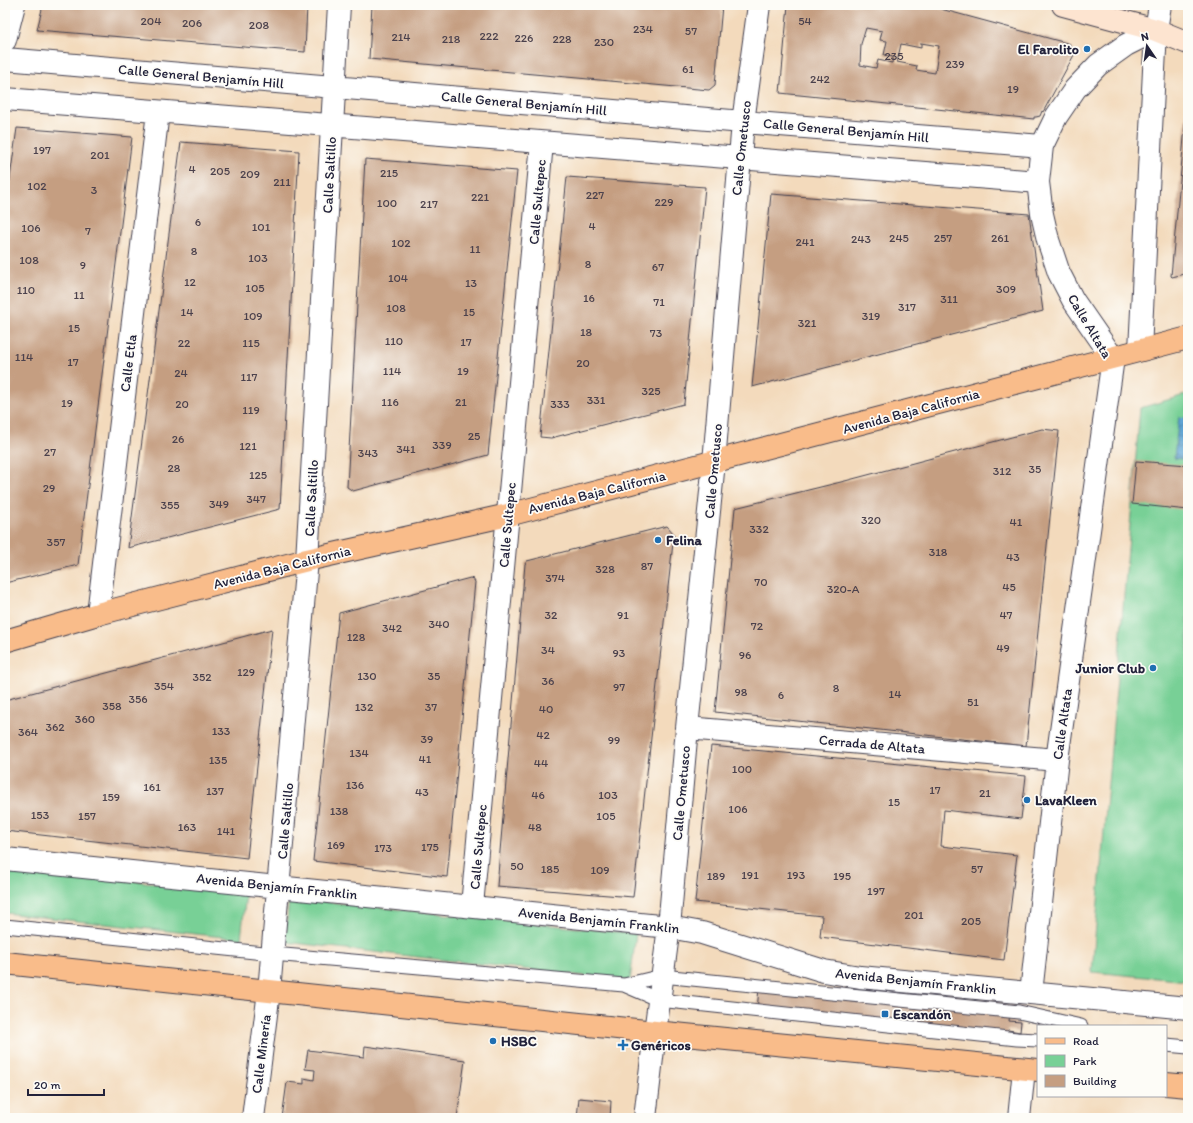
<svg xmlns="http://www.w3.org/2000/svg" width="1193" height="1123" font-family="Itim,sans-serif">
<style>
.green{fill:#78d096;stroke:#4d7968}
.water{fill:url(#water-waves);stroke:#406488}
.building{fill:#c59e81;fill-rule:evenodd}
.lines{fill:none;stroke-linecap:round;stroke-linejoin:round}
.service-casing{stroke:#413e4e;stroke-width:15}
.minor-casing{stroke:#413e4e;stroke-width:24}
.tertiary-casing{stroke:#413e4e;stroke-width:24}
.secondary-casing{stroke:#413e4e;stroke-width:24}
.primary-casing{stroke:#413e4e;stroke-width:24}
.service{stroke:#fff;stroke-width:13}
.minor{stroke:#fff;stroke-width:22}
.tertiary{stroke:#fff;stroke-width:22}
.secondary{stroke:#fde4d0;stroke-width:22}
.primary{stroke:#f9bc8a;stroke-width:22}
.poi-dot{fill:#1f6fb2;stroke:#fdfcf7;stroke-width:1.5}
.labels{text-anchor:middle;stroke-width:3.5;stroke-linejoin:round;paint-order:stroke}
.number-label{font-size:12px;fill:#4b414c}
.poi-label{font-size:14px;font-weight:bold;fill:#22223b;stroke:#fdfcf7;text-anchor:start}
.street-label{font-size:14px;fill:#22223b;stroke:#fdfcf7}
</style>
<defs>
<pattern id="water-waves" width="16" height="10" patternUnits="userSpaceOnUse"><rect width="16" height="10" fill="#5ea5d4"/><path d="M0 5q4-4 8 0t8 0" fill="none" stroke="#4d86ad"/></pattern>
</defs>
<rect width="100%" height="100%" fill="#fdfcf7"/>
<filter id="ink" filterUnits="userSpaceOnUse"><feTurbulence type="fractalNoise" baseFrequency=".025" numOctaves="2"/><feDisplacementMap in="SourceGraphic" scale="8" xChannelSelector="R" yChannelSelector="G"/><feConvolveMatrix kernelMatrix="1 2 1 2 8 2 1 2 1" color-interpolation-filters="sRGB"/></filter>
<filter id="wash" filterUnits="userSpaceOnUse"><feTurbulence type="fractalNoise" baseFrequency=".012" numOctaves="4" result="noise"/><feDisplacementMap in="SourceGraphic" scale="16" xChannelSelector="R" yChannelSelector="G"/><feGaussianBlur stdDeviation="0.9" result="paint"/><feColorMatrix in="noise" values="0 0 0 0 0 0 0 0 0 0 0 0 0 0 0 0 0 1.4 0 .05"/><feComposite in="paint" operator="in"/></filter>
<g filter="url(#wash)">
<rect width="100%" height="100%" fill="#f3dabc"/>
<!-- green -->
<path class="green" d="M1188,394V981L1092,972L1140,408Z
M5,867L246,893L241,939L5,913Z
M289,898L636,934L630,981L285,942Z"/>
<!-- water -->
<path class="water" d="M1179,417L1188,418V460L1174,458Z"/>
<g id="blocks">
<!-- building -->
<path class="building" d="M43,5H307L305,52L37,30Z
M372,5H722L715,85L709,90L369,59Z
M788,5H926L1070,44L1069,46L1073,48V54L1074,55L1043,112L1042,111L1040,116L1036,117H1034V119L780,93ZM866,28L882,31L880,40L887,41L884,55L893,57L892,63L878,60L876,68L860,65L861,44ZM921,43L939,46L935,73L916,70L917,66L897,62L901,44L921,48Z
M1187,106H1188V273L1172,277L1171,276Z
M17,128L132,137L78,565L5,583V214Z
M181,142L299,151L280,509L128,548Z
M365,159L517,171L488,455L353,491L347,487Z
M567,177L705,187L684,404L551,438L540,437Z
M771,194L1029,214L1043,311L752,387Z
M1042,429L1059,431L1026,746L715,712L735,508L845,481Z
M1136,461L1188,465V510L1132,504Z
M667,526L674,534L633,897L497,886L525,564L527,561Z
M470,578L473,579L475,582L447,877L313,861L339,613Z
M272,629L247,858L5,831V700Z
M711,746L1026,776L1021,819L944,810L941,846L1017,855L1004,960L820,937L822,916L695,902Z
M759,987L1010,1013L1009,1021L1021,1022L1020,1032L1008,1030L1007,1038L757,1012Z
M365,1046L465,1060L457,1118H282L287,1082L304,1084V1078L314,1080L315,1070L305,1069L308,1050L364,1057Z
M579,1098L611,1101L610,1118H577Z"/>
</g>
</g>
<g filter="url(#ink)">
<use href="#blocks" fill-opacity="0" stroke="#413e4e" stroke-width="1"/>
<g class="lines">
<defs>
<path id="service" d="M5,926L273,954L624,985L659,1000L1017,1039L1038,1040
M624,985L662,976L1019,1012L1081,1026
M1166,1045L1188,1047"/>
<path id="minor" d="M5,40L14,5
M5,59L743,122L1042,146
M5,99L1038,182
M1140,350L1156,30L1160,5
M98,614L158,112
M687,728L1057,760
M5,859L669,927L702,933L824,971L860,977L1188,1008
M472,906L542,143
M269,991L307,560L339,5
M1031,993L1057,760L1113,358L1073,300L1059,273L1048,240L1042,214L1038,182L1042,146L1056,117L1075,89L1098,65L1126,45L1156,30
M645,1118L655,1032L669,927L687,728L714,462L743,122L759,5
M1019,1118L1024,1069"/>
<path id="tertiary" d="M253,1118L269,991"/>
<path id="secondary" d="M1063,5L1156,30L1188,43"/>
<path id="primary" d="M5,641L98,614L307,560L508,515L1188,338
M5,963L655,1032L1038,1070
M1166,1084L1188,1086"/>
</defs>
<!-- service casing -->
<use href="#service" class="service-casing"/>
<!-- minor casing -->
<use href="#minor" class="minor-casing"/>
<!-- tertiary casing -->
<use href="#tertiary" class="tertiary-casing"/>
<!-- secondary casing -->
<use href="#secondary" class="secondary-casing"/>
<!-- primary casing -->
<use href="#primary" class="primary-casing"/>
<!-- service -->
<use href="#service" class="service"/>
<!-- minor -->
<use href="#minor" class="minor"/>
<!-- tertiary -->
<use href="#tertiary" class="tertiary"/>
<!-- secondary -->
<use href="#secondary" class="secondary"/>
<!-- primary -->
<use href="#primary" class="primary"/>
</g>
</g>
<!-- markers -->
<g class="poi-dot">
<circle cx="1087" cy="49" r="4"/>
<circle cx="658" cy="540" r="4"/>
<circle cx="1153" cy="668" r="4"/>
<circle cx="1027" cy="800" r="4"/>
<rect x="881" y="1010" width="8" height="8" rx="2"/>
<circle cx="493" cy="1041" r="4"/>
<path d="M621 1039h4v4h4v4h-4v4h-4v-4h-4v-4h4z"/>
</g>
<g class="labels">
<!-- number labels -->
<g class="number-label">
<text x="151" y="25">204</text>
<text x="805" y="25">54</text>
<text x="192" y="27">206</text>
<text x="259" y="29">208</text>
<text x="643" y="33">234</text>
<text x="691" y="35">57</text>
<text x="489" y="40">222</text>
<text x="401" y="41">214</text>
<text x="524" y="42">226</text>
<text x="451" y="43">218</text>
<text x="562" y="43">228</text>
<text x="604" y="46">230</text>
<text x="894" y="60">235</text>
<text x="955" y="68">239</text>
<text x="688" y="73">61</text>
<text x="820" y="83">242</text>
<text x="1013" y="93">19</text>
<text x="42" y="154">197</text>
<text x="100" y="159">201</text>
<text x="192" y="173">4</text>
<text x="220" y="175">205</text>
<text x="389" y="177">215</text>
<text x="250" y="178">209</text>
<text x="282" y="186">211</text>
<text x="37" y="190">102</text>
<text x="94" y="194">3</text>
<text x="595" y="199">227</text>
<text x="480" y="201">221</text>
<text x="664" y="206">229</text>
<text x="387" y="207">100</text>
<text x="429" y="208">217</text>
<text x="198" y="226">6</text>
<text x="592" y="230">4</text>
<text x="261" y="231">101</text>
<text x="31" y="232">106</text>
<text x="88" y="235">7</text>
<text x="899" y="242">245</text>
<text x="943" y="242">257</text>
<text x="1000" y="242">261</text>
<text x="861" y="243">243</text>
<text x="805" y="246">241</text>
<text x="401" y="247">102</text>
<text x="475" y="253">11</text>
<text x="194" y="255">8</text>
<text x="258" y="262">103</text>
<text x="29" y="264">108</text>
<text x="588" y="268">8</text>
<text x="83" y="269">9</text>
<text x="658" y="271">67</text>
<text x="398" y="282">104</text>
<text x="190" y="286">12</text>
<text x="471" y="287">13</text>
<text x="255" y="292">105</text>
<text x="1006" y="293">309</text>
<text x="26" y="294">110</text>
<text x="79" y="299">11</text>
<text x="589" y="302">16</text>
<text x="949" y="303">311</text>
<text x="659" y="306">71</text>
<text x="907" y="311">317</text>
<text x="396" y="312">108</text>
<text x="187" y="316">14</text>
<text x="469" y="316">15</text>
<text x="253" y="320">109</text>
<text x="871" y="320">319</text>
<text x="807" y="327">321</text>
<text x="74" y="332">15</text>
<text x="586" y="336">18</text>
<text x="656" y="337">73</text>
<text x="394" y="345">110</text>
<text x="466" y="346">17</text>
<text x="184" y="347">22</text>
<text x="251" y="347">115</text>
<text x="24" y="361">114</text>
<text x="73" y="366">17</text>
<text x="583" y="367">20</text>
<text x="392" y="375">114</text>
<text x="463" y="375">19</text>
<text x="181" y="377">24</text>
<text x="249" y="381">117</text>
<text x="651" y="395">325</text>
<text x="596" y="404">331</text>
<text x="390" y="406">116</text>
<text x="461" y="406">21</text>
<text x="67" y="407">19</text>
<text x="182" y="408">20</text>
<text x="560" y="408">333</text>
<text x="251" y="414">119</text>
<text x="474" y="440">25</text>
<text x="178" y="443">26</text>
<text x="442" y="449">339</text>
<text x="248" y="450">121</text>
<text x="406" y="453">341</text>
<text x="50" y="456">27</text>
<text x="368" y="457">343</text>
<text x="174" y="472">28</text>
<text x="1035" y="473">35</text>
<text x="1002" y="475">312</text>
<text x="258" y="479">125</text>
<text x="49" y="492">29</text>
<text x="256" y="503">347</text>
<text x="219" y="508">349</text>
<text x="170" y="509">355</text>
<text x="871" y="524">320</text>
<text x="1016" y="526">41</text>
<text x="759" y="533">332</text>
<text x="56" y="546">357</text>
<text x="938" y="556">318</text>
<text x="1013" y="561">43</text>
<text x="647" y="570">87</text>
<text x="605" y="573">328</text>
<text x="555" y="582">374</text>
<text x="761" y="586">70</text>
<text x="1009" y="591">45</text>
<text x="843" y="593">320-A</text>
<text x="551" y="619">32</text>
<text x="623" y="619">91</text>
<text x="1006" y="619">47</text>
<text x="439" y="628">340</text>
<text x="757" y="630">72</text>
<text x="392" y="632">342</text>
<text x="356" y="641">128</text>
<text x="1003" y="652">49</text>
<text x="548" y="654">34</text>
<text x="619" y="657">93</text>
<text x="745" y="659">96</text>
<text x="246" y="676">129</text>
<text x="367" y="680">130</text>
<text x="434" y="680">35</text>
<text x="202" y="681">352</text>
<text x="548" y="685">36</text>
<text x="164" y="690">354</text>
<text x="619" y="691">97</text>
<text x="836" y="692">8</text>
<text x="741" y="696">98</text>
<text x="895" y="698">14</text>
<text x="781" y="699">6</text>
<text x="138" y="703">356</text>
<text x="973" y="706">51</text>
<text x="112" y="710">358</text>
<text x="364" y="711">132</text>
<text x="431" y="711">37</text>
<text x="546" y="713">40</text>
<text x="85" y="723">360</text>
<text x="55" y="731">362</text>
<text x="221" y="735">133</text>
<text x="28" y="736">364</text>
<text x="543" y="739">42</text>
<text x="427" y="743">39</text>
<text x="614" y="744">99</text>
<text x="359" y="757">134</text>
<text x="425" y="763">41</text>
<text x="218" y="764">135</text>
<text x="541" y="767">44</text>
<text x="742" y="773">100</text>
<text x="355" y="789">136</text>
<text x="152" y="791">161</text>
<text x="935" y="794">17</text>
<text x="215" y="795">137</text>
<text x="422" y="796">43</text>
<text x="985" y="797">21</text>
<text x="538" y="799">46</text>
<text x="608" y="799">103</text>
<text x="111" y="801">159</text>
<text x="894" y="806">15</text>
<text x="738" y="813">106</text>
<text x="339" y="815">138</text>
<text x="40" y="819">153</text>
<text x="87" y="820">157</text>
<text x="606" y="820">105</text>
<text x="187" y="831">163</text>
<text x="535" y="831">48</text>
<text x="226" y="835">141</text>
<text x="336" y="849">169</text>
<text x="430" y="851">175</text>
<text x="383" y="852">173</text>
<text x="517" y="870">50</text>
<text x="550" y="873">185</text>
<text x="977" y="873">57</text>
<text x="600" y="874">109</text>
<text x="750" y="879">191</text>
<text x="796" y="879">193</text>
<text x="716" y="880">189</text>
<text x="842" y="880">195</text>
<text x="876" y="895">197</text>
<text x="914" y="919">201</text>
<text x="971" y="925">205</text>
</g>
<!-- poi labels -->
<g class="poi-label">
<text x="1079" y="54" text-anchor="end">El Farolito</text>
<text x="666" y="545">Felina</text>
<text x="1145" y="673" text-anchor="end">Junior Club</text>
<text x="1035" y="805">LavaKleen</text>
<text x="893" y="1019">Escandón</text>
<text x="501" y="1046">HSBC</text>
<text x="631" y="1050">Genéricos</text>
</g>
<!-- street labels -->
<g class="street-label">
<text transform="translate(201 76) rotate(5)" y="5">Calle General Benjamín Hill</text>
<text transform="translate(524 103) rotate(5)" y="5">Calle General Benjamín Hill</text>
<text transform="translate(846 130) rotate(5)" y="5">Calle General Benjamín Hill</text>
<text transform="translate(741 148) rotate(-84)" y="5">Calle Ometusco</text>
<text transform="translate(329 175) rotate(-87)" y="5">Calle Saltillo</text>
<text transform="translate(537 202) rotate(-85)" y="5">Calle Sultepec</text>
<text transform="translate(1090 326) rotate(59)" y="5">Calle Altata</text>
<text transform="translate(128 363) rotate(-83)" y="5">Calle Etla</text>
<text transform="translate(911 411) rotate(-15)" y="5">Avenida Baja California</text>
<text transform="translate(713 471) rotate(-85)" y="5">Calle Ometusco</text>
<text transform="translate(597 492) rotate(-14)" y="5">Avenida Baja California</text>
<text transform="translate(311 498) rotate(-87)" y="5">Calle Saltillo</text>
<text transform="translate(507 525) rotate(-85)" y="5">Calle Sultepec</text>
<text transform="translate(282 567) rotate(-14)" y="5">Avenida Baja California</text>
<text transform="translate(1062 724) rotate(-82)" y="5">Calle Altata</text>
<text transform="translate(872 744) rotate(5)" y="5">Cerrada de Altata</text>
<text transform="translate(681 793) rotate(-85)" y="5">Calle Ometusco</text>
<text transform="translate(285 821) rotate(-85)" y="5">Calle Saltillo</text>
<text transform="translate(478 847) rotate(-85)" y="5">Calle Sultepec</text>
<text transform="translate(277 886) rotate(6)" y="5">Avenida Benjamín Franklin</text>
<text transform="translate(599 920) rotate(6)" y="5">Avenida Benjamín Franklin</text>
<text transform="translate(916 981) rotate(6)" y="5">Avenida Benjamín Franklin</text>
<text transform="translate(261 1054) rotate(-83)" y="5">Calle Minería</text>
</g>
</g>
<!-- margin -->
<rect width="1193" height="1123" fill="none" stroke="#fdfcf7" stroke-width="20"/>
<!-- legend -->
<rect x="1037" y="1025" width="130" height="72" fill="#fdfcf7" stroke="#a5a5ac"/>
<rect x="1045" y="1038" width="20" height="6" fill="#f9bc8a" stroke="#a5a5ac"/>
<text x="1073" y="1045" font-size="12" fill="#22223b">Road</text>
<rect x="1045" y="1055" width="20" height="12" fill="#78d096" stroke="#a5a5ac"/>
<text x="1073" y="1065" font-size="12" fill="#22223b">Park</text>
<rect x="1045" y="1075" width="20" height="12" fill="#c59e81" stroke="#a5a5ac"/>
<text x="1073" y="1085" font-size="12" fill="#22223b">Building</text>
<!-- north arrow -->
<g transform="translate(1147 46) rotate(347)" stroke="#fdfcf7" stroke-width="3" paint-order="stroke">
<path d="M0-3L7 15L0 10L-7 15Z" fill="#22223b"/>
<text y="-6" font-size="11" font-weight="bold" text-anchor="middle" fill="#22223b">N</text>
</g>
<!-- scale -->
<path d="M28 1089v6h76v-6" fill="none" stroke="#22223b" stroke-width="2"/>
<text x="34" y="1089" font-size="12" fill="#22223b" stroke="#fdfcf7" stroke-width="3" paint-order="stroke">20 m</text>
</svg>
